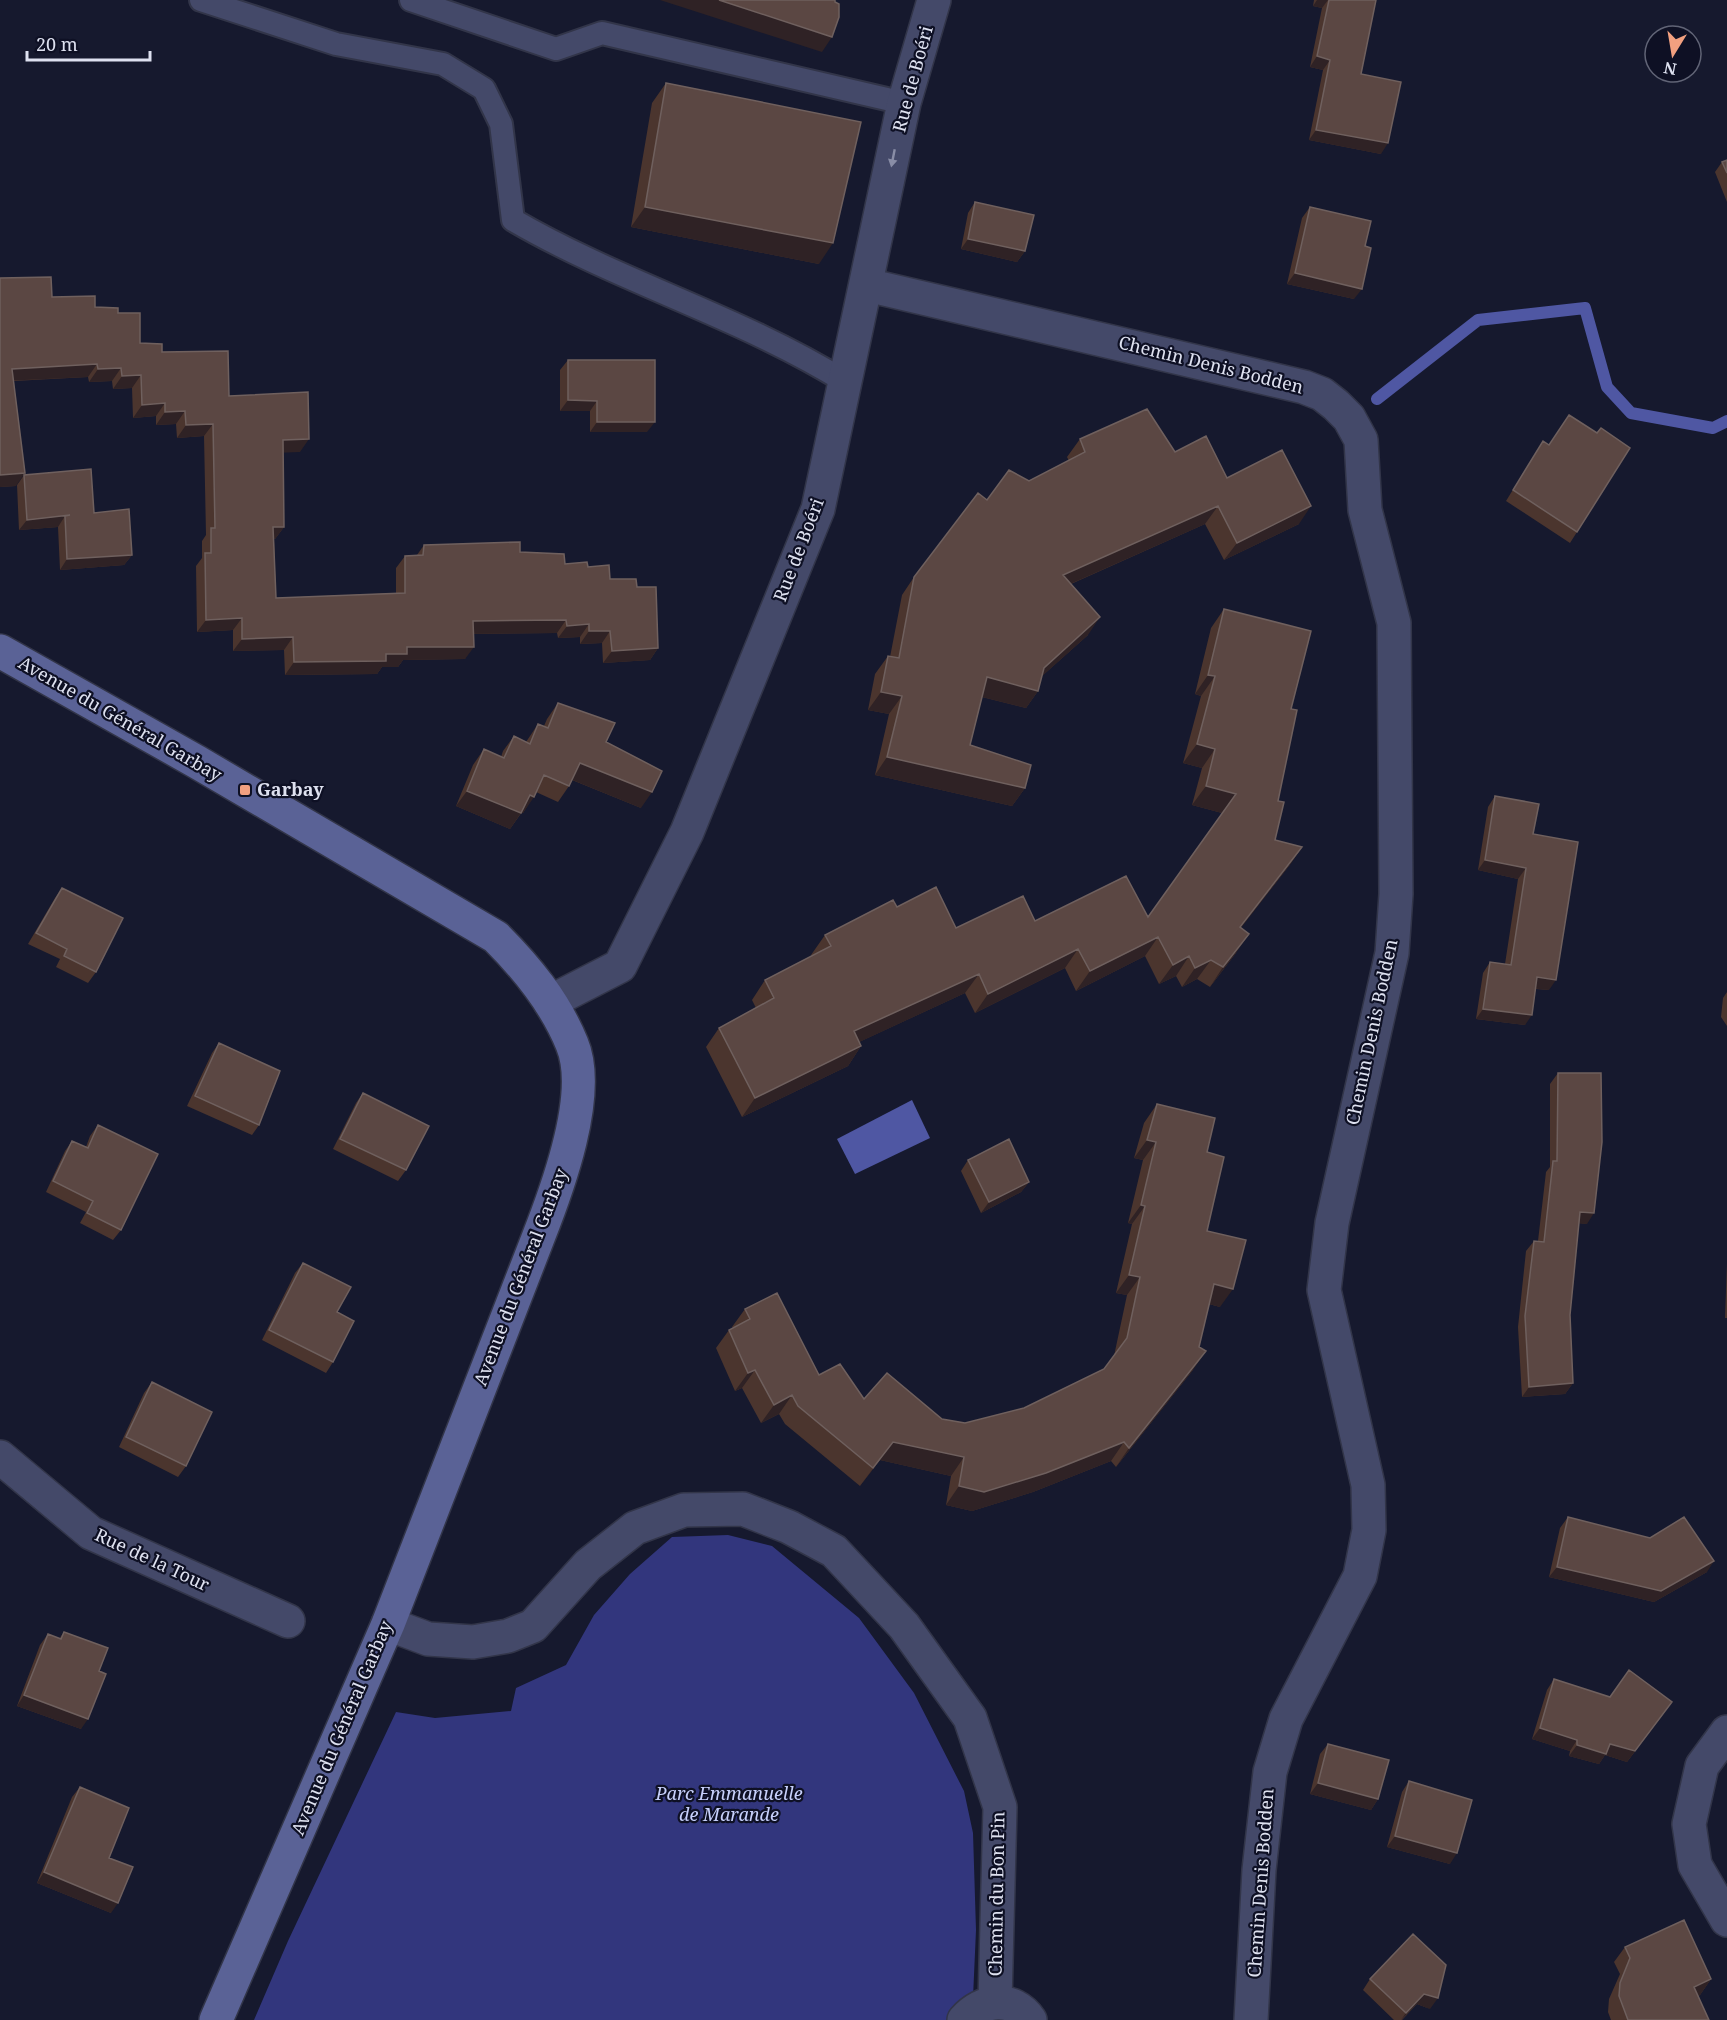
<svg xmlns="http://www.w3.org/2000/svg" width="1727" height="2020" font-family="'Noto Serif',serif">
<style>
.green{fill:#32367d}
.water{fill:#4f57a3}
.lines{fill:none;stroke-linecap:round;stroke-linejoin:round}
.stream{stroke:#4f57a3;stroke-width:12}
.lane-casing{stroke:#323549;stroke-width:26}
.street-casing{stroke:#323549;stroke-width:36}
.secondary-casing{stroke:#323549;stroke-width:36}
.lane{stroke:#444969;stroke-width:22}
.street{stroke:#444969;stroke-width:33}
.secondary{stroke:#5a6296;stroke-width:33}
.wall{fill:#4b352e}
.shaded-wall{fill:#2f2225}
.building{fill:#5b4743;stroke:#6f605e;stroke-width:1.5}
.oneway{fill:#898da6}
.poi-dot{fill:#f2a080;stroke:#0e1024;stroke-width:2}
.labels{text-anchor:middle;stroke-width:4.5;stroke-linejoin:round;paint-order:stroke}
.street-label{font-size:18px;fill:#dee1f0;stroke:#0e1024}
.poi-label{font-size:18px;font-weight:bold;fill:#dee1f0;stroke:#0e1024;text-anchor:start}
.park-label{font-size:18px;font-style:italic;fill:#c7d0fb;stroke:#0e1024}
</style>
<rect width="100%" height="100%" fill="#16192e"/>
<!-- green -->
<path class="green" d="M728,1535L772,1546L859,1618L914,1693L964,1791L973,1833L976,1930L972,2020H254L288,1941L396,1712L435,1718L511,1711L516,1688L566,1665L594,1615L630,1574L672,1537Z"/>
<!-- water -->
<path class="water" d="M912,1100L930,1138L855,1174L837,1139Z"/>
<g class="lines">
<!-- stream -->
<path class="stream" d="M1377,399L1478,320L1585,308L1607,387L1631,413L1713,428L1727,421"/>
<defs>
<path id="lane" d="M201,0L336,44L443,64L484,89L501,124L513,220C619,282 739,316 844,381
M411,0L556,49L602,33L904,103"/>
<path id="street" d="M867,285L1304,387L1322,394L1336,405L1349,418L1361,440L1365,510L1394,623L1396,894L1392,953L1332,1223L1324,1290L1368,1485L1369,1530L1360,1576L1286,1719L1270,1772L1259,1870L1251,2020
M550,1002L620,966L687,832L818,509L904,103L934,0
M0,1457L91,1533L288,1621
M388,1624L428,1639L473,1642L508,1636L533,1626L588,1565L635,1528L684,1510L743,1509L789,1527L834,1551L904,1626L970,1718L1000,1807L995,2002
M1727,1732L1702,1766L1689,1824L1695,1865L1727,1920
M964,2020C982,1999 1013,1995 1030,2020"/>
<path id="secondary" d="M0,651L197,762L496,937C527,968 555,1002 572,1044C593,1094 557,1190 538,1238L388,1624L216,2020"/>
</defs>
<!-- lane casing -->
<use href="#lane" class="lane-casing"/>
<!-- street casing -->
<use href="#street" class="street-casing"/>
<!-- secondary casing -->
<use href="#secondary" class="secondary-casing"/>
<!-- lane -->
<use href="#lane" class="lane"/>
<!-- street -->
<use href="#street" class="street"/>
<!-- secondary -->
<use href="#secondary" class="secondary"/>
</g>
<!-- wall -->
<path class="wall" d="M1314,0H1376L1361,74L1381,154L1309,140L1323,70L1310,67L1322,8L1313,6Z
M666,83L819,264L631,227L652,103Z
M1727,160V202L1715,172L1722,162Z
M975,202L1025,251L1017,262L961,249L968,213Z
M1310,207L1365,246L1354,299L1287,284L1302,218Z
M0,278L52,297L118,313L140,343L162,352L229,396L300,452H283L284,527L275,539H274L276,598L396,593V568L405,556L417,555L424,545L520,552L565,564L588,567L610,579L637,587L658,648L650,660L603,663L602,643L580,644V637L558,638L557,633L474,634L465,659L403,660L398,667H382L377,674L285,675L284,650L233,651V630L197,632L196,566L202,558V541L206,535L204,436L177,438L176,424L156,425V416L133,418L132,388L113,389L112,381L89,382L88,377L14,381L16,486L0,487Z
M568,360L647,432H590V411H560V370Z
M1080,439L1175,452L1227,478L1299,524L1224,560L1205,524L1071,584L1088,635L1042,676L1038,691L1026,708L982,697L970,745L1025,788L1012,806L875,775L889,714L868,710L875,674L888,656L890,657L902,595L914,577L987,500L1029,481L1069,461L1067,457Z
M1543,441L1577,532L1570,543L1506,501Z
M24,475L94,513L132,555L124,565L60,570L58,527L19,530L17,485Z
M1224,609L1291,709L1278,801L1275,840L1302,847L1289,866L1241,927L1236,953L1210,987L1197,979L1182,987L1176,976L1159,984L1145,956L1076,991L1065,968L975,1013L965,993L859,1042L861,1046L848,1066L742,1117L706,1047L719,1028L756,1008L752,1000L765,980L812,956L811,955L825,935L897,907L956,928L1035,921L1148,917L1222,813L1192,805L1202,768L1183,763L1201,696L1195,694L1211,628Z
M558,703L606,742L641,808L572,780L569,786L558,802L536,792L523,813L522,812L510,829L456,806L473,765L484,749L501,757L503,751L514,736L526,742L538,724L544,726L547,719Z
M1495,796L1533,834L1549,990L1536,989L1525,1025L1476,1019L1483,973L1490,962L1505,964L1518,879L1478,870L1488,807Z
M62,888L96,972L88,983L56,967L60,959L28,944L55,898Z
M1727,992V1026L1721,1017L1723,998Z
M219,1043L259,1125L252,1135L187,1106L212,1053Z
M1558,1073L1587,1224L1579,1223L1570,1315L1573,1383L1565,1394L1522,1397L1518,1327L1526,1251L1534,1241H1538L1546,1172L1550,1167V1084Z
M363,1093L406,1170L398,1181L333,1149L356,1103Z
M1157,1104L1207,1152V1231L1220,1307L1209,1304L1193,1370L1116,1467L1111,1461L1033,1492L972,1511L946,1505L951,1476L880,1460L860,1486L785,1424L779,1414L761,1423L742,1388L735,1391L716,1348L729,1330L733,1328L732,1327L745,1309L819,1375L864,1399L942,1419L965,1423L1024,1408L1104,1369L1114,1356L1127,1295L1116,1293L1132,1224L1128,1223L1143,1160L1134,1158L1144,1123Z
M98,1125L121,1230L113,1240L80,1223L86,1212L46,1192L65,1151L72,1141L86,1147L90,1136Z
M968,1160L1029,1182L1021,1192L981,1213L961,1171Z
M303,1263L337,1312L333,1362L326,1373L262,1340L295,1273Z
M1727,1263V1318H1725Z
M152,1382L186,1466L178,1477L119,1447L144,1393Z
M1568,1517L1707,1572L1654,1602L1549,1577L1560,1528Z
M64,1632L99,1671L81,1729L17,1706L40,1645L48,1634L59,1639Z
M1554,1679L1610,1697L1664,1713L1627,1762L1605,1755L1599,1764L1569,1756L1570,1751L1532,1739L1547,1690Z
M1328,1744L1378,1799L1371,1810L1310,1794L1320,1754Z
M1409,1781L1450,1864L1387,1847L1402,1792Z
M80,1787L109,1858L111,1913L37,1883L72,1797Z
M1625,1947L1711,1979L1700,1995L1698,1996L1709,2020H1611L1608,2012L1609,1999L1620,1974L1614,1962Z
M1370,1979L1430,2009L1417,2004L1402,2020H1394L1363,1990Z"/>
<!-- shaded-wall -->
<path class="shaded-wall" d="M660,0H719L832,37L822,52Z
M1317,0H1328L1322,8L1313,6Z
M1317,56L1330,60L1323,70L1310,67Z
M1316,130L1388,143L1381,154L1309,140Z
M645,207L833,243L819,264L631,227Z
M968,239L1025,251L1017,262L961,249Z
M1295,273L1362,289L1354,299L1287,284Z
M97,364L88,377L3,381L12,369Z
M121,368L112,381L89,382L98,369Z
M141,375L132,388L113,389L122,376Z
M568,400L597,401L590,411H560Z
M165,403L156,416L133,418L142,405Z
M185,411L176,424L156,425L165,412Z
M597,422H655L647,432H590Z
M213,424L204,436L177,438L186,425Z
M309,439L300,452L274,453L283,440Z
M25,473L16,486L0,487V475Z
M1218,506L1205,524L1050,593L1063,575Z
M1311,506L1299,524L1224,560L1237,543Z
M65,516L58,527L19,530L27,520Z
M273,527H284L275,539L264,540Z
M132,555L124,565L60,570L67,559Z
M1100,617L1088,635L1031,686L1044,668Z
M242,618L233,630L197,632L206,620Z
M566,620L557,633L464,634L473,621Z
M589,624L580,637L558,638L567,626Z
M589,631H610L602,643L580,644Z
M293,637L284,650L233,651L242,639Z
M407,647H474L465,659L403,660L398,667H382L377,674L285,675L294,662L386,654Z
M658,648L650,660L603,663L612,651Z
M1208,675L1215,676L1201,696L1195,694Z
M987,677L1038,691L1026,708L974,695Z
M881,692L902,696L889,714L868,710Z
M1197,744L1215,749L1202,768L1183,763Z
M887,757L1025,788L1012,806L875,775Z
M580,763L652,792L641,808L570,779Z
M1206,786L1236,794L1222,813L1192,805Z
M467,791L521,813L510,829L456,806Z
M530,795L534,797L523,813L519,811Z
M1302,847L1289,866L1227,946L1240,927Z
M1485,860L1526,868L1518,879L1478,870Z
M1249,934L1236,953L1210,987L1223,967Z
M1158,937L1145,956L1076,991L1090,971Z
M1078,949L1065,968L975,1013L988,994Z
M1189,956L1176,976L1159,984L1173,965Z
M1211,960L1197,979L1182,987L1195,968Z
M979,974L965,993L840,1051L854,1031Z
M1537,977L1556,980L1549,990L1530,988Z
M1483,1009L1532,1015L1525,1025L1476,1019Z
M861,1046L848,1066L742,1117L755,1098Z
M1147,1140L1156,1142L1143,1160L1134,1158Z
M1029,1182L1021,1192L981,1213L989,1202Z
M1141,1205L1145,1206L1132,1224L1128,1223Z
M1580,1212L1594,1213L1587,1224L1572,1223Z
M1129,1275L1140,1277L1127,1295L1116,1293Z
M1214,1284L1233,1289L1220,1307L1202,1302Z
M1206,1351L1193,1370L1116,1467L1129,1448Z
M755,1370L742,1388L735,1391L748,1373Z
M1573,1383L1565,1394L1522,1397L1529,1387Z
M792,1395L779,1414L761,1423L774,1405Z
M893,1442L964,1457L951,1476L880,1460L860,1486Z
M1124,1442L1111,1461L1033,1492L972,1511L946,1505L959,1486Z
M1714,1561L1707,1572L1654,1602L1549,1577L1557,1567Z
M24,1695L88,1719L81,1729L17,1706Z
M1672,1702L1627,1762L1605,1755L1599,1764L1569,1756L1577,1745L1610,1744Z
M1540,1728L1577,1740L1570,1751L1532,1739Z
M1318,1783L1378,1799L1371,1810L1310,1794Z
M1395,1836L1457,1853L1450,1864L1387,1847Z
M44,1872L118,1903L111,1913L37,1883Z
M1711,1979L1700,1995L1684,2003L1694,1987Z
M1424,1994L1438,1998L1430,2009L1417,2004L1401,2020L1406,2013Z"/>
<!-- building -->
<path class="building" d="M719,0H835V2L839,4V17L832,37Z
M1329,0H1376L1361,74L1401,82L1388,143L1316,130L1330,60L1317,56Z
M666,83L861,122L833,243L645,207Z
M1727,160V173L1722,162Z
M975,202L1034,215L1025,251L968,239Z
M1310,207L1371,221L1365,246L1371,248L1362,289L1295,273Z
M51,277L52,297L95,296V307L118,308V313H140V343L162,344V352L228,351L229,396L308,392L309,439L283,440L284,527H273L276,598L405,593V556L423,555L424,545L520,542V552L564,554L565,564L587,562L588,567L609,565L610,579H636L637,587H656L658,648L612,651L610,631H589V624L567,626L566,620L473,621L474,647H407V654H386V661L294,662L293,637L242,639V618L206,620L205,553H211V528H215L213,424L186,425L185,411L165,412V403L142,405L141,375L122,376L121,368L98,369L97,364L12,369L25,473L0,475V278Z
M568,360H655V422H597V401L568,400Z
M1147,409L1175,452L1206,436L1227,478L1282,450L1311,506L1237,543L1218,506L1063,575L1100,617L1044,668L1038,691L987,677L970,745L1031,765L1025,788L887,757L902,696L881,692L888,656L899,658L914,577L978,493L987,500L1009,470L1029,481L1085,452L1080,439Z
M1569,415L1597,433L1601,428L1630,448L1577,532L1513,490L1543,441L1549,445Z
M91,469L94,513L129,509L132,555L67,559L65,516L70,515L27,520L24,475Z
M1224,609L1311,631L1291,709L1297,710L1278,801L1284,802L1275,840L1302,847L1240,927L1249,934L1223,967L1211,960L1195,968L1189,956L1173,965L1158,937L1090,971L1078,949L988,994L979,974L854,1031L861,1046L755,1098L719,1028L774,998L765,980L831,946L825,935L893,900L897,907L936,887L956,928L1023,896L1035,921L1126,876L1148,917L1236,794L1206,786L1215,749L1197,744L1215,676L1208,675Z
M558,703L615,723L606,742L662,771L652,792L580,763L569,786L544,775L534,797L530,795L521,813L467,791L484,749L504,758L514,736L530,744L538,724L548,728Z
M1495,796L1539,804L1533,834L1578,842L1556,980L1537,977L1532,1015L1483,1009L1490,962L1511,965L1526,868L1485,860Z
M62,888L123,918L96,972L64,956L67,949L36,933Z
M219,1043L280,1071L259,1125L195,1096Z
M1558,1073H1601L1602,1142L1594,1213L1580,1212L1570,1315L1573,1383L1529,1387L1525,1316L1534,1241L1544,1242L1553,1161H1557Z
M363,1093L429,1126L406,1170L340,1139Z
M1157,1104L1215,1118L1207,1152L1224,1157L1207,1231L1246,1240L1233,1289L1214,1284L1199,1347L1206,1351L1129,1448L1124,1442L1046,1473L984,1492L959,1486L964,1457L893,1442L873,1468L798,1406L792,1395L774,1405L755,1370L748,1373L729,1330L750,1319L745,1309L777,1293L819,1375L840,1364L864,1399L887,1373L942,1419L965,1423L1024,1408L1104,1369L1127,1338L1140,1277L1129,1275L1145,1206L1141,1205L1156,1142L1147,1140Z
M98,1125L158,1154L121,1230L87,1213L93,1201L53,1181L72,1141L88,1148Z
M1009,1139L1029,1182L989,1202L968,1160Z
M303,1263L351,1287L337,1312L354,1321L333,1362L269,1330Z
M152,1382L212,1412L186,1466L126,1437Z
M1568,1517L1650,1538L1684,1517L1714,1561L1661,1591L1557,1567Z
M64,1632L108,1648L99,1671L106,1674L88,1719L24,1695L48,1634L61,1639Z
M1629,1670L1672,1702L1635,1751L1610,1744L1606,1754L1577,1745V1740L1540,1728L1554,1679L1610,1697Z
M1328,1744L1389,1760L1378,1799L1318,1783Z
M1409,1781L1472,1800L1457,1853L1395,1836Z
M80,1787L129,1808L109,1858L133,1867L118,1903L44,1872Z
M1684,1920L1711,1979L1694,1987L1709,2020H1628L1619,1996L1620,1983L1630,1958L1625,1947Z
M1413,1934L1446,1965L1438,1998L1424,1994L1406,2013L1370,1979Z"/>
<!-- one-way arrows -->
<defs><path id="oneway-solid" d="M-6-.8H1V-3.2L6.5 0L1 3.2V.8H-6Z" transform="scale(1.5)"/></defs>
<use class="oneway" href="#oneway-solid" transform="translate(893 158) rotate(101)"/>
<!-- markers -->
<rect class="poi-dot" x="239" y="784" width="12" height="12" rx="3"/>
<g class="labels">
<!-- street labels -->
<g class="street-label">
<text transform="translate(913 79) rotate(-75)" y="6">Rue de Boéri</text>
<text transform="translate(1211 365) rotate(14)" y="6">Chemin Denis Bodden</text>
<text transform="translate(799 550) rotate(-69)" y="6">Rue de Boéri</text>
<text transform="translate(120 719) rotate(30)" y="6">Avenue du Général Garbay</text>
<text transform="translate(1372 1032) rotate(-78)" y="6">Chemin Denis Bodden</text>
<text transform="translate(521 1277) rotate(-69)" y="6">Avenue du Général Garbay</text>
<text transform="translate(152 1560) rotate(25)" y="6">Rue de la Tour</text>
<text transform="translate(342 1728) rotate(-67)" y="6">Avenue du Général Garbay</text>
<text transform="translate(1261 1883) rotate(-86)" y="6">Chemin Denis Bodden</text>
<text transform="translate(997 1894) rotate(-89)" y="6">Chemin du Bon Pin</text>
</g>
<!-- poi labels -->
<g class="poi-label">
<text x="257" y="796">Garbay</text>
</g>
<!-- park labels -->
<g class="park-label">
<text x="729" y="1800">Parc Emmanuelle<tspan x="729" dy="21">de Marande</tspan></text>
</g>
</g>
<!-- north arrow -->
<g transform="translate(1673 54) rotate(191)"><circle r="28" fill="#0e1024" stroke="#616476" stroke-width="1.5"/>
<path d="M0-4.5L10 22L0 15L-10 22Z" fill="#f2a080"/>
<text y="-9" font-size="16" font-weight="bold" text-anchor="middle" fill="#dee1f0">N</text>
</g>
<!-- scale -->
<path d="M27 51v9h123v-9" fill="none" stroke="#dee1f0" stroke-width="3"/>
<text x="36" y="51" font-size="18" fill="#dee1f0" stroke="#0e1024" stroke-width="4.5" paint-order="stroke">20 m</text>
</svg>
